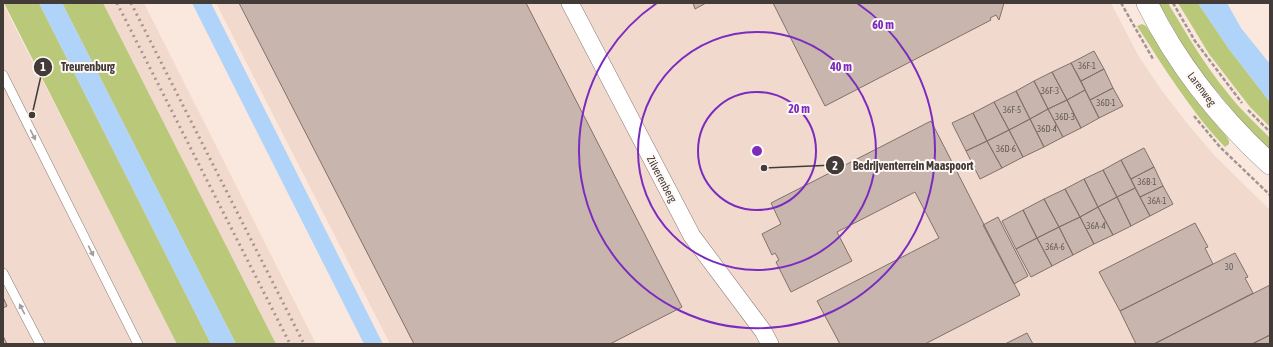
<svg xmlns="http://www.w3.org/2000/svg" width="1273" height="347" font-family="'Asap Condensed',sans-serif">
<style>
.built{fill:#f2d9cd}
.green{fill:#b9c879}
.water{fill:#b0d3f9}
.building{fill:#c8b6ae;stroke:#81716a}
.lines{fill:none;stroke-linecap:round;stroke-linejoin:round}
.service-casing{stroke:#8c7c75;stroke-width:10}
.minor-casing{stroke:#8c7c75;stroke-width:18}
.tertiary-casing{stroke:#8c7c75;stroke-width:22}
.path{stroke:#a2958f;stroke-width:2.5;stroke-dasharray:4 2;stroke-linecap:butt}
.service{stroke:#fff;stroke-width:9}
.minor{stroke:#fff;stroke-width:17}
.tertiary{stroke:#fff;stroke-width:21}
.rail{stroke:#a2968f;stroke-width:3;stroke-dasharray:2 4;stroke-linecap:butt}
.oneway{fill:#a09d9c}
.ring{fill:none;stroke:#7b2cbf;stroke-width:2}
.labels{text-anchor:middle;stroke-width:4;stroke-linejoin:round;paint-order:stroke}
.number-label{font-size:9px;fill:#645a56}
.street-label{font-size:11px;fill:#423b38;stroke:#fff8f4}
.centre{fill:#7b2cbf;stroke:#fff8f4;stroke-width:2}
.ring-label{font-size:12px;text-anchor:middle;font-weight:bold;fill:#7b2cbf;stroke:#fff8f4;stroke-width:4;stroke-linejoin:round;paint-order:stroke}
.leader{fill:none;stroke:#423b38;stroke-width:1.5}
.callout-dot{fill:#423b38;stroke:#fff8f4;stroke-width:1.5}
.mark-label{font-size:12px;text-anchor:middle;font-weight:bold;fill:#fff}
.callout-label{font-size:12px;text-anchor:middle;font-weight:bold;fill:#423b38;stroke:#fff8f4;stroke-width:4;stroke-linejoin:round;paint-order:stroke}
</style>
<rect width="100%" height="100%" fill="#fae8df"/>
<!-- built -->
<path class="built" d="M103,3H144L316,344H276Z
M216,3H1111L1138,55L1160,88L1186,122L1215,156L1270,210V344H390Z
M3,4L117,226L178,344H3Z"/>
<!-- green -->
<path class="green" d="M4,3H39L211,344H177Z
M62,3H103L276,344H236Z
M1159,3H1168C1186,33 1204,64 1226,91C1239,108 1255,123 1270,138V151L1244,124L1191,60Z
M1178,3H1198L1229,49L1270,102V127L1250,107L1209,54Z
M1142,24L1146,26L1166,57L1191,94L1227,137L1229,141V144L1225,147C1192,113 1163,66 1137,26Z"/>
<!-- water -->
<path class="water" d="M39,3H62L236,344H211Z
M192,3H211L383,344H364Z
M1198,3H1227L1241,28L1270,64V102L1229,49Z"/>
<!-- building -->
<path class="building" d="M239,3H526L682,307L610,344H414Z
M693,3H706L695,9Z
M773,3H1004L999,20L996,15L990,18L991,20L825,106Z
M1094,51L1104,69L1081,81L1071,63Z
M1071,63L1085,90L1067,100L1052,72Z
M1104,69L1113,88L1090,100L1081,81Z
M1052,72L1067,100L1048,109L1034,81Z
M1034,81L1048,109L1030,119L1016,91Z
M1113,88L1123,106L1099,118L1090,100Z
M1085,90L1099,118L1081,128L1067,100Z
M1016,91L1030,119L1009,130L994,102Z
M1067,100L1081,128L1063,137L1048,109Z
M994,102L1009,130L987,141L973,113Z
M1048,109L1063,137L1044,147L1030,119Z
M973,113L987,141L966,151L952,123Z
M1030,119L1044,147L1023,157L1009,130Z
M931,121L1020,295L925,344H840L817,301L939,238L915,192L837,232L852,261L791,292L776,262L779,260L775,253L772,255L762,234L781,224L771,203Z
M1009,130L1023,157L1002,168L987,141Z
M987,141L1002,168L980,179L966,151Z
M1144,148L1154,167L1131,179L1121,160Z
M1121,160L1135,188L1117,197L1103,170Z
M1154,167L1163,186L1140,197L1131,179Z
M1103,170L1117,197L1098,207L1084,179Z
M1084,179L1098,207L1080,217L1065,189Z
M1163,186L1173,204L1150,216L1140,197Z
M1135,188L1150,216L1131,226L1117,197Z
M1065,189L1080,217L1059,227L1044,199Z
M1117,197L1131,226L1113,235L1098,207Z
M1044,199L1059,227L1037,238L1023,210Z
M1098,207L1113,235L1094,244L1080,217Z
M1023,210L1037,238L1016,249L1002,221Z
M998,217L1028,276L1014,284L983,225Z
M1080,217L1094,244L1073,255L1059,227Z
M1195,223L1208,247L1205,248L1213,264L1120,311L1099,272Z
M1059,227L1073,255L1052,266L1037,238Z
M1037,238L1052,266L1031,277L1016,249Z
M1235,253L1248,277L1245,278L1253,293L1154,344H1136L1120,311Z
M1270,285V335L1252,344H1154Z
M3,297L7,306L3,308Z
M1027,333L1033,344H1005Z
M1270,335V344H1252Z
M3,336L7,344H3Z"/>
<g class="lines">
<defs>
<path id="service" d="M3,75L138,344
M3,273L40,344"/>
<path id="minor" d="M570,3L692,236L763,331L770,344"/>
<path id="tertiary" d="M1147,3C1177,64 1220,118 1270,164"/>
</defs>
<!-- service casing -->
<use href="#service" class="service-casing"/>
<!-- minor casing -->
<use href="#minor" class="minor-casing"/>
<!-- tertiary casing -->
<use href="#tertiary" class="tertiary-casing"/>
<!-- path -->
<path class="path" d="M1121,3L1153,59
M1173,3L1195,41L1242,103
M1248,110L1270,132
M1194,116L1220,147L1270,195"/>
<!-- service -->
<use href="#service" class="service"/>
<!-- minor -->
<use href="#minor" class="minor"/>
<!-- tertiary -->
<use href="#tertiary" class="tertiary"/>
<!-- rail -->
<path class="rail" d="M117,3L290,344
M131,3L304,344"/>
</g>
<!-- one-way arrows -->
<defs><path id="oneway-solid" d="M-6-.8H1V-3.2L6.5 0L1 3.2V.8H-6Z"/></defs>
<g class="oneway">
<use href="#oneway-solid" transform="translate(33 135) rotate(63)"/>
<use href="#oneway-solid" transform="translate(91 251) rotate(63)"/>
<use href="#oneway-solid" transform="translate(22 309) rotate(-118)"/>
</g>
<!-- distance rings -->
<g class="ring">
<circle cx="757" cy="151" r="59"/>
<circle cx="757" cy="151" r="119"/>
<path d="M857 3A178 178 0 1 1 657 3"/>
</g>
<g class="labels">
<!-- number labels -->
<g class="number-label">
<text x="1087" y="69">36F-1</text>
<text x="1050" y="94">36F-3</text>
<text x="1106" y="106">36D-1</text>
<text x="1012" y="113">36F-5</text>
<text x="1065" y="120">36D-3</text>
<text x="1047" y="132">36D-4</text>
<text x="1006" y="152">36D-6</text>
<text x="1147" y="185">36B-1</text>
<text x="1157" y="204">36A-1</text>
<text x="1096" y="229">36A-4</text>
<text x="1055" y="250">36A-6</text>
<text x="1229" y="270">30</text>
</g>
<!-- street labels -->
<g class="street-label">
<text transform="translate(1202 89) rotate(53)" y="4">Larenweg</text>
<text transform="translate(662 179) rotate(62)" y="4">Zilverenberg</text>
</g>
</g>
<circle cx="757" cy="151" r="6" class="centre"/>
<g class="ring-label">
<text x="883" y="29">60 m</text>
<text x="841" y="71">40 m</text>
<text x="799" y="113">20 m</text>
</g>
<!-- callouts -->
<path class="leader" d="M32 115L43 67M764 168L835 165"/>
<g class="callout-dot">
<circle cx="32" cy="115" r="4"/>
<circle cx="764" cy="168" r="4"/>
<circle cx="43" cy="67" r="10"/>
<circle cx="835" cy="165" r="10"/>
</g>
<g class="mark-label">
<text x="43" y="71">1</text>
<text x="835" y="170">2</text>
</g>
<g class="callout-label">
<text x="88" y="71">Treurenburg</text>
<text x="913" y="170">Bedrijventerrein Maaspoort</text>
</g>
<!-- border -->
<rect width="1273" height="347" fill="none" stroke="#423b38" stroke-width="8"/>
</svg>
